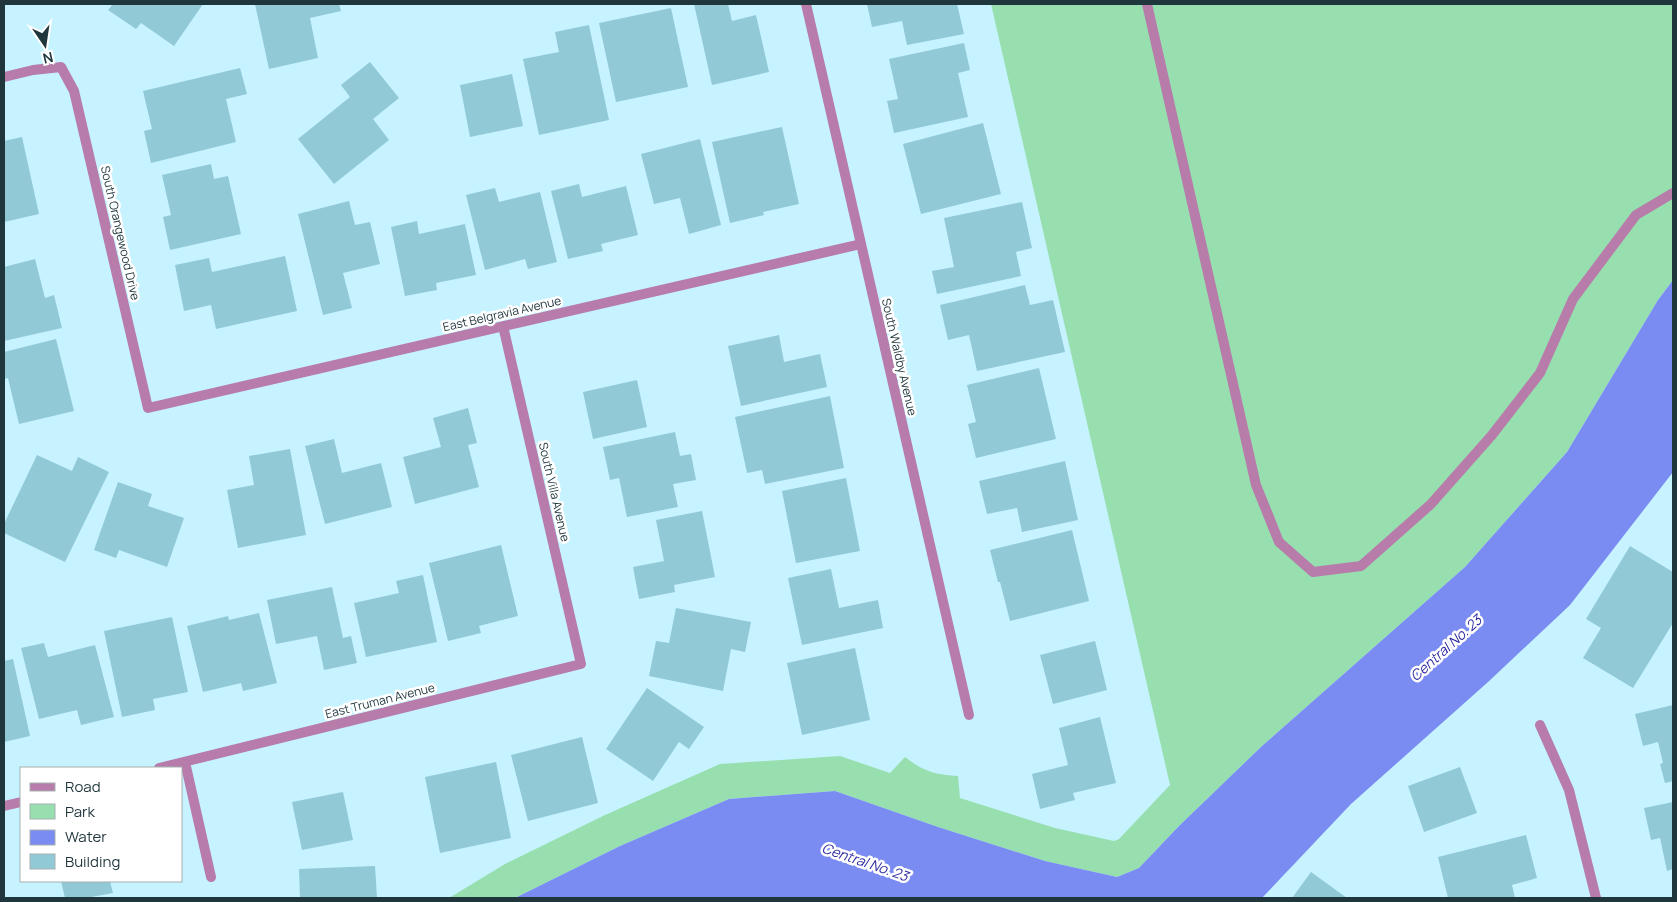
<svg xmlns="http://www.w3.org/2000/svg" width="1677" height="902" font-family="Manrope,sans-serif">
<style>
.green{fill:#98dfb0}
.water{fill:#7a8bf1}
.building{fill:#91c9d7}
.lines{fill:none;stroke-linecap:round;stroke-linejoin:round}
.lane{stroke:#b77caa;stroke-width:10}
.street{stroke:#b77caa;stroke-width:10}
.labels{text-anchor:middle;stroke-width:5;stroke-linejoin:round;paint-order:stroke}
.street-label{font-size:12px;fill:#1f363c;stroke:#fff}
.water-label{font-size:14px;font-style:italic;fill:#302ea3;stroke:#fff}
</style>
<rect width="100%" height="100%" fill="#c6f3ff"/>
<!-- green -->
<path class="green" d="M991,4H1673V280L1658,300L1567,452L1465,567L1262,746L1179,826L1139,868L1117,877L1045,861L938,827L835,791L729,799L620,846L515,898H449L505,864L605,815L720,764L840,756L890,773L905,757C923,771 935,775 958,776L960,798L1055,828L1114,841L1119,839L1170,785Z"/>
<!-- water -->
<path class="water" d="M1673,280V472L1570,605L1488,682L1351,804L1262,898H515L620,846L729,799L835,791L938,827L1045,861L1117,877L1139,868L1179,826L1262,746L1465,567L1567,452L1658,300Z"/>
<!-- building -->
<path class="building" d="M113,4H203L174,46L141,23L136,29L108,10Z
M255,4H339L341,11L310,18L318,58L269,69Z
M694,4H728L732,21L756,15L769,72L712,85Z
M867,4H957L964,34L907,45L902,21L872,27Z
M671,8L688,87L616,102L599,23Z
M589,25L609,120L539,135L523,59L559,52L555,32Z
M964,43L970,70L958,73L968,117L894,133L887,101L898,99L889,59Z
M370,62L399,98L373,119L389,140L334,184L298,139L350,97L341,85Z
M240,68L247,94L226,99L236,142L151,163L144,131L152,129L143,91Z
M512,74L523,126L470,137L460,85Z
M983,123L1001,194L921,214L903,144Z
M782,127L799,204L763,212L764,215L730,223L712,142Z
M22,137L39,214L4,222V141Z
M700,139L721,225L689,234L680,198L654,204L641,154Z
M211,164L214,179L228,176L241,234L170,250L163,217L171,215L162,175Z
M579,184L582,197L626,186L638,235L601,244L603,251L568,259L551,191Z
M495,188L499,202L540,192L557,262L528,269L525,259L485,270L466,195Z
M349,201L355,225L370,222L380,264L343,273L352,308L323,315L298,214Z
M1022,202L1032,248L1016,252L1021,276L937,294L932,271L954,267L944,218Z
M417,221L419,234L465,224L476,275L436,283L437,290L405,296L391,227Z
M285,256L297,311L216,329L211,305L184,311L175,265L209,258L212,272Z
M35,259L45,298L54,295L62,328L4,341V267Z
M1025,285L1030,305L1053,300L1065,352L977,371L969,335L948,340L940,305Z
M779,335L784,362L820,354L827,387L741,406L728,346Z
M56,339L74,411L19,424L8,378L4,379V352Z
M1039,368L1056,439L976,458L968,424L976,422L967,385Z
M637,380L647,427L593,439L583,392Z
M830,396L844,468L765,484L762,470L747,473L735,417Z
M468,408L477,443L468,445L479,487L415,504L403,457L441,447L433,418Z
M675,432L680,456L691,454L696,480L673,484L678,507L627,517L619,478L610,480L603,447Z
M334,439L342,473L381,463L392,507L325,524L305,446Z
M290,449L306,535L238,548L227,490L254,485L249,456Z
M37,455L72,471L78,457L109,472L65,562L4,533V524Z
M1065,461L1078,520L1022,532L1017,508L987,514L979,481Z
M846,478L860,551L796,563L782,491Z
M118,482L152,494L148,506L184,518L167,567L119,550L116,558L94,550Z
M702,511L715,577L674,585L675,592L639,599L633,567L664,561L656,520Z
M1072,530L1089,601L1010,621L1000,582H998L990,550Z
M501,545L518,616L479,626L481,633L448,641L429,563Z
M1630,546L1673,572V623L1633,688L1583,658L1601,628L1586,619Z
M831,569L839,608L878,600L883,628L802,645L788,578Z
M423,575L437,642L366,657L354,603L399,593L396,581Z
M332,587L343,638L351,636L357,663L324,670L317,636L276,644L267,600Z
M676,608L751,622L745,652L731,649L723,691L649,676L656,641L669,643Z
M259,613L277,683L243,691L241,683L203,692L187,626L228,616L229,620Z
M172,617L188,692L153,699L155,710L122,717L104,631Z
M1095,641L1107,690L1053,704L1040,655Z
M44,643L48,657L95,645L114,717L81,725L77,710L39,719L21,648Z
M855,648L870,720L802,735L787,663Z
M13,659L30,736L4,742V661Z
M647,688L704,727L689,749L679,742L653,781L606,749Z
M1673,705V781L1665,783L1660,764L1663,763L1658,742L1643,746L1635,714Z
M1100,717L1116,783L1073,793L1075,800L1040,809L1032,774L1068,765L1059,728Z
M582,737L598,803L528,821L511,755Z
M496,762L511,838L440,853L425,777Z
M1460,767L1477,813L1424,832L1408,786Z
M343,792L353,840L302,850L292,802Z
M1673,802V869L1667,871L1660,838L1651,840L1644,808Z
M1526,835L1537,878L1512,885L1515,898H1448L1438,857Z
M375,866L377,898H300L299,869Z
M1311,872L1347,898H1292Z
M61,881H110L113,893L86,898H65Z"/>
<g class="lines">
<!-- lane -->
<path class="lane" d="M1147,4L1256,485L1279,542L1313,572L1361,566L1431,504L1492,435L1540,373L1573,299L1636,215L1673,193"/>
<!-- street -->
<path class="street" d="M806,4L969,715
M4,77L33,70L61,67L74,91L148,408L861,244
M1540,725L1569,790L1596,898
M185,762L211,877
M159,768L581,664L503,326
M4,806L21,802"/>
</g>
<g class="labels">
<!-- street labels -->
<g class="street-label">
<text transform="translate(120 233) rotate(77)" y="4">South Orangewood Drive</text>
<text transform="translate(502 314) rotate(-13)" y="4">East Belgravia Avenue</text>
<text transform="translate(899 357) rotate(77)" y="4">South Waldby Avenue</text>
<text transform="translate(554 492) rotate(77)" y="4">South Villa Avenue</text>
<text transform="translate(380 701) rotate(-14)" y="4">East Truman Avenue</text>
</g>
<!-- water labels -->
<g class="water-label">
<text transform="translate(1446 648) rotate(-42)" y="5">Central No. 23</text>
<text transform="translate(865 862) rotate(19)" y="5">Central No. 23</text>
</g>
</g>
<!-- border -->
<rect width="1677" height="902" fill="none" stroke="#1f363c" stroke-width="10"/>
<!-- legend -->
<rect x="20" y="767" width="162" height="115" fill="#ffffff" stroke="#a5afb1"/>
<rect x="30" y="783" width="25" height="8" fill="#b77caa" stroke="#a5afb1"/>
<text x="65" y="792" font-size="15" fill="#1f363c">Road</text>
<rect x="30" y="804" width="25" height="15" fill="#98dfb0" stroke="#a5afb1"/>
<text x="65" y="817" font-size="15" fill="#1f363c">Park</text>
<rect x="30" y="830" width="25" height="15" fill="#7a8bf1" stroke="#a5afb1"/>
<text x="65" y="842" font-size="15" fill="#1f363c">Water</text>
<rect x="30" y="854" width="25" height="15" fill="#91c9d7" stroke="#a5afb1"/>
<text x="65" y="867" font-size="15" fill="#1f363c">Building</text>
<!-- north arrow -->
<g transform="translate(45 45) rotate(167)" stroke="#ffffff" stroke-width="4" paint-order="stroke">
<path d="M0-4L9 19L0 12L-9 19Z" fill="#1f363c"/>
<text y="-8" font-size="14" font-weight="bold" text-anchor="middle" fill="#1f363c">N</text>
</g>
</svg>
